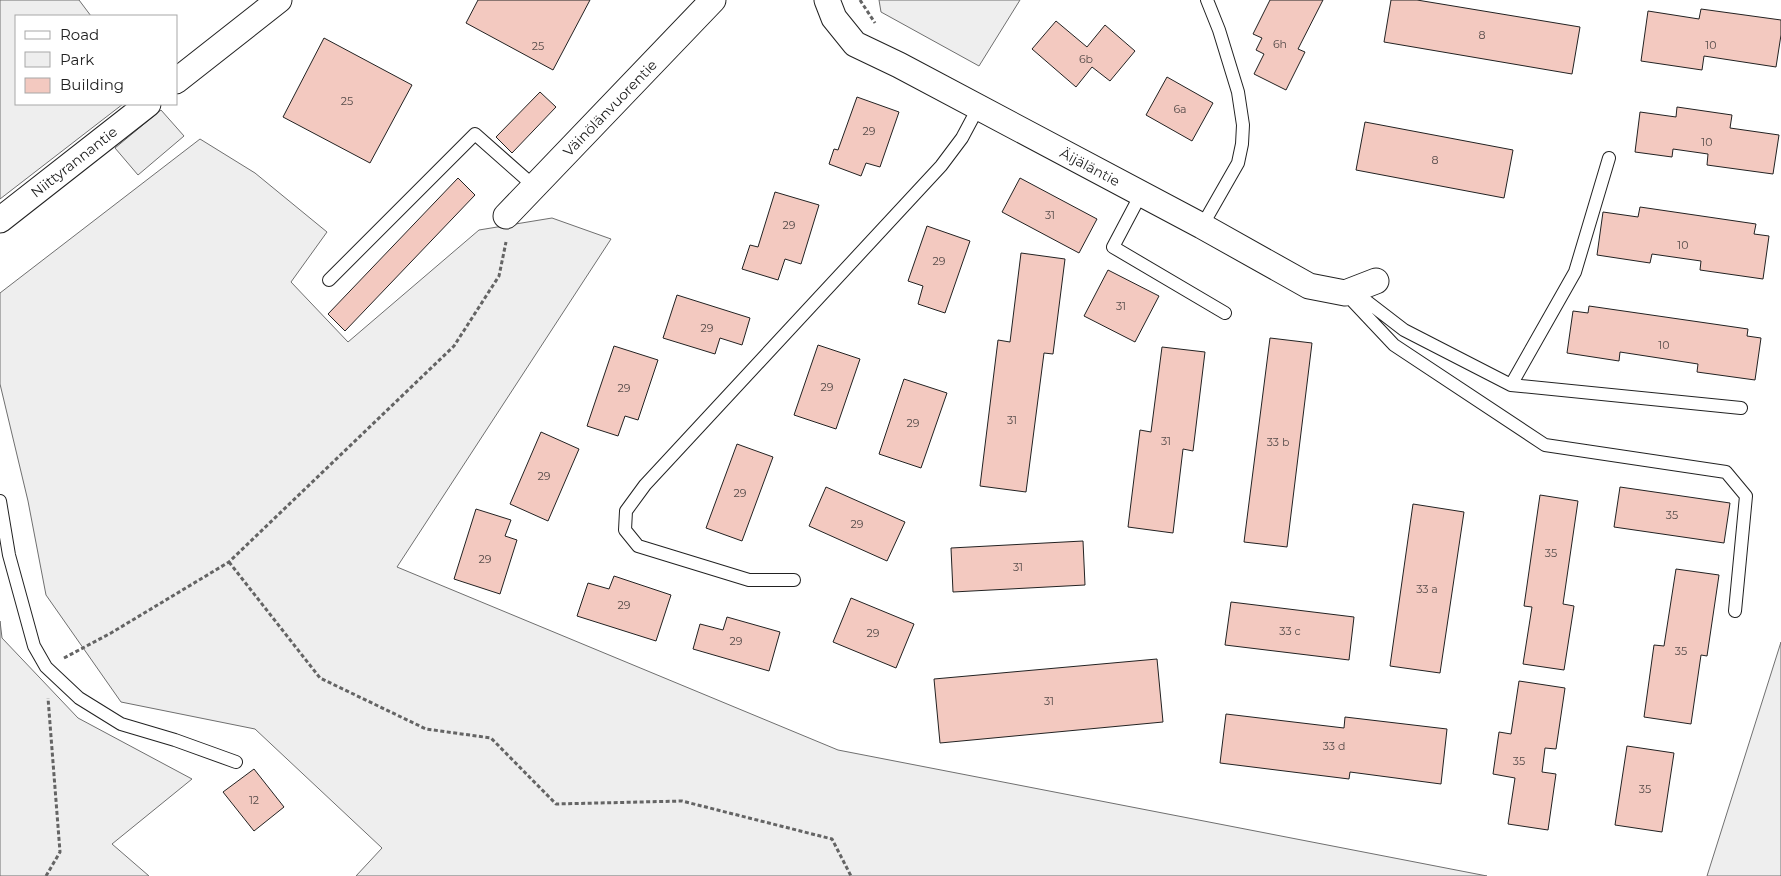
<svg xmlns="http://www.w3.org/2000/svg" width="1781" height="876" font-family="Montserrat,sans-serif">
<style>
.green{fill:#eee;stroke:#6f6f6f}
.parking{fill:#ededed;stroke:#6f6f6f}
.building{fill:#f3c9c0;stroke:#222}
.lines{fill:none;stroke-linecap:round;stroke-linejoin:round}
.service-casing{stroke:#222;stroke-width:14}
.minor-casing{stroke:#222;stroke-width:27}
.path{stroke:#646464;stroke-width:3;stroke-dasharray:4 2.5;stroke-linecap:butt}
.service{stroke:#fff;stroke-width:12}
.minor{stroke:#fff;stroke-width:25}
.labels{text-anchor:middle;stroke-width:4;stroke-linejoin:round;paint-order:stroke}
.number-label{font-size:11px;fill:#564c4a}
.street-label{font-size:14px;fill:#222;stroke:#fff}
</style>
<rect width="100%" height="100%" fill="#fff"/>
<!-- green -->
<path class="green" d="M0,0H79L91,16H16V104H123L0,199Z
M879,0H1020L979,66L881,12Z
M200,139L255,173L327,232L291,282L348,342L479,230L552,218L611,239L397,567L838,750L1487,876H356L382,848L255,729L121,702L46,595L28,501L0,384V293Z
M0,621L2,638L78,718L192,779L112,844L149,876H0Z
M1781,642V876H1707Z"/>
<!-- parking -->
<path class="parking" d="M161,110L184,136L138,175L115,148Z"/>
<!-- building -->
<path class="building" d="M478,0H590L553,70L466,23Z
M1270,0H1323L1298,49L1305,52L1286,90L1254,74L1264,54L1256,50L1262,38L1253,34Z
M1391,0H1417L1580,27L1572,74L1384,42Z
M1701,9L1781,20V35L1776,67L1704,56L1702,70L1641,61L1648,11L1699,19Z
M1056,21L1087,47L1105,25L1135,51L1110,81L1092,67L1076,87L1032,49Z
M324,38L412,85L370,163L283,117Z
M1167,77L1213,103L1192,141L1146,115Z
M540,92L556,107L512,153L496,137Z
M857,97L899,112L880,167L866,163L861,176L829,164L834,149L838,150Z
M1677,107L1732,115L1730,128L1779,135L1773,174L1707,165L1708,154L1673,149L1672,157L1635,152L1640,112L1676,117Z
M1365,122L1513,150L1504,198L1356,170Z
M458,178L475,195L345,331L328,314Z
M1020,178L1097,219L1079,253L1002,212Z
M775,192L819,205L801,264L785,259L778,280L742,269L750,245L758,247Z
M1640,207L1756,224L1754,234L1769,236L1763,279L1700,270L1701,261L1652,254L1650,263L1597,255L1603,212L1638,217Z
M927,226L970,241L945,313L918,304L923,286L908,281Z
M1021,253L1065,259L1053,354L1044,353L1026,492L980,486L998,340L1010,342Z
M1108,270L1159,296L1135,342L1084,316Z
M677,295L750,318L742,345L720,338L715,354L663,338Z
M1589,306L1748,329L1747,336L1761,338L1755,380L1697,372L1698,364L1620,352L1619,361L1567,353L1573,311L1588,313Z
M1270,338L1312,343L1287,547L1244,542Z
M818,345L860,359L836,429L794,415Z
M614,346L658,360L638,420L625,416L618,436L587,426Z
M1162,347L1205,352L1193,451L1183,449L1173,533L1128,527L1140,430L1151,432Z
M904,379L947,393L921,468L879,454Z
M541,432L579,449L548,521L510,504Z
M737,444L773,457L742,541L706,528Z
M826,487L905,522L887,561L809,526Z
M1620,487L1730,503L1724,543L1614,527Z
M1540,495L1578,501L1563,604L1574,606L1564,670L1523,664L1532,607L1524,606Z
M1413,504L1464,512L1440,673L1390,666Z
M476,509L511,520L505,536L517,540L500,594L454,579Z
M1083,541L1085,585L953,592L951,548Z
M1676,569L1719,575L1707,656L1701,655L1691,724L1644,717L1654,645L1664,646Z
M614,576L671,595L656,641L577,616L588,583L609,589Z
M851,598L914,624L896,668L833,642Z
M1231,602L1354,617L1349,660L1225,645Z
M727,617L780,632L769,671L693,649L700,624L723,630Z
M1157,659L1163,722L940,743L934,679Z
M1519,681L1565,688L1556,749L1545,748L1542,772L1556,774L1548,830L1508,824L1515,778L1493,774L1499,732L1511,734Z
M1226,714L1344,728L1345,717L1447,729L1441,784L1350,772L1349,779L1220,763Z
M1627,746L1674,753L1662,832L1615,825Z
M254,769L284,807L254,831L223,792Z"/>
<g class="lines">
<defs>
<path id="service" d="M1141,194L1113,247L1225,313
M1202,226L1238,163L1242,144L1243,125L1238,92L1219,30L1207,0
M329,280L475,134L535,187
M1352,290L1404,330L1511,385L1741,408
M1345,293L1394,345L1545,445L1726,472L1746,496L1735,611
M1511,385L1575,272L1609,158
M0,501L9,555L34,646L46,667L79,698L121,724L175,740L236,762
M794,580H749L638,546L625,530L626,511L645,485L941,166L962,138L978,108"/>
<path id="minor" d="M827,0L834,18L855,44L899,65L1202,226L1309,286L1345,293L1376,281
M176,81L279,0
M506,216L713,0
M0,220L148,104"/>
</defs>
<!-- service casing -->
<use href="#service" class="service-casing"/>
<!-- minor casing -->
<use href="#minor" class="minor-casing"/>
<!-- path -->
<path class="path" d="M860,0L875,23
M229,562L320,678L426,729L491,738L556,804L682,801L832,839L851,876
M64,658L111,633L229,562L454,346L499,276L506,242
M46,876L60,852L48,698"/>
<!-- service -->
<use href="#service" class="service"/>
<!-- minor -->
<use href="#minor" class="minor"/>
</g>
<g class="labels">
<!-- number labels -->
<g class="number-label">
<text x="1482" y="39">8</text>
<text x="1280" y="48">6h</text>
<text x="1711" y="49">10</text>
<text x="538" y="50">25</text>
<text x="1086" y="63">6b</text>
<text x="347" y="105">25</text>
<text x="1180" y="113">6a</text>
<text x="869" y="135">29</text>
<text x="1707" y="146">10</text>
<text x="1435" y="164">8</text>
<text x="1050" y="219">31</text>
<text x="789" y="229">29</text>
<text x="1683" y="249">10</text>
<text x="939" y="265">29</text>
<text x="1121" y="310">31</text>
<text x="707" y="332">29</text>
<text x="1664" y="349">10</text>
<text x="827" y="391">29</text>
<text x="624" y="392">29</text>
<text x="1012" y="424">31</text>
<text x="913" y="427">29</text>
<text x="1166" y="445">31</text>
<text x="1278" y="446">33 b</text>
<text x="544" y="480">29</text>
<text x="740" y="497">29</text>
<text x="1672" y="519">35</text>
<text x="857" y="528">29</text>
<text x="1551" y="557">35</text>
<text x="485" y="563">29</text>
<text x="1018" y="571">31</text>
<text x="1427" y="593">33 a</text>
<text x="624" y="609">29</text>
<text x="1290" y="635">33 c</text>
<text x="873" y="637">29</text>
<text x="736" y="645">29</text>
<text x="1681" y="655">35</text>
<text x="1049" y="705">31</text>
<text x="1334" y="750">33 d</text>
<text x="1519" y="765">35</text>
<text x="1645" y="793">35</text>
<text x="254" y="804">12</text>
</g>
<!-- street labels -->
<g class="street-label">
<text transform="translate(610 108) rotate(-46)" y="5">Väinölänvuorentie</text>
<text transform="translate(74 162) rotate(-38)" y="5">Niittyrannantie</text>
<text transform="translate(1090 167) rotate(28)" y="5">Äijäläntie</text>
</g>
</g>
<!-- legend -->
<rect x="15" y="15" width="162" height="90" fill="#ffffff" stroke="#a7a7a7"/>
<rect x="25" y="31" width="25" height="8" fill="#ffffff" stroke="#a7a7a7"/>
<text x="60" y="40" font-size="15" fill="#222222">Road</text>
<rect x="25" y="52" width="25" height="15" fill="#eeeeee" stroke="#a7a7a7"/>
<text x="60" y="65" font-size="15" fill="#222222">Park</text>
<rect x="25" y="78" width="25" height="15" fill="#f3c9c0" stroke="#a7a7a7"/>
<text x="60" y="90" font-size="15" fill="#222222">Building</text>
</svg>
